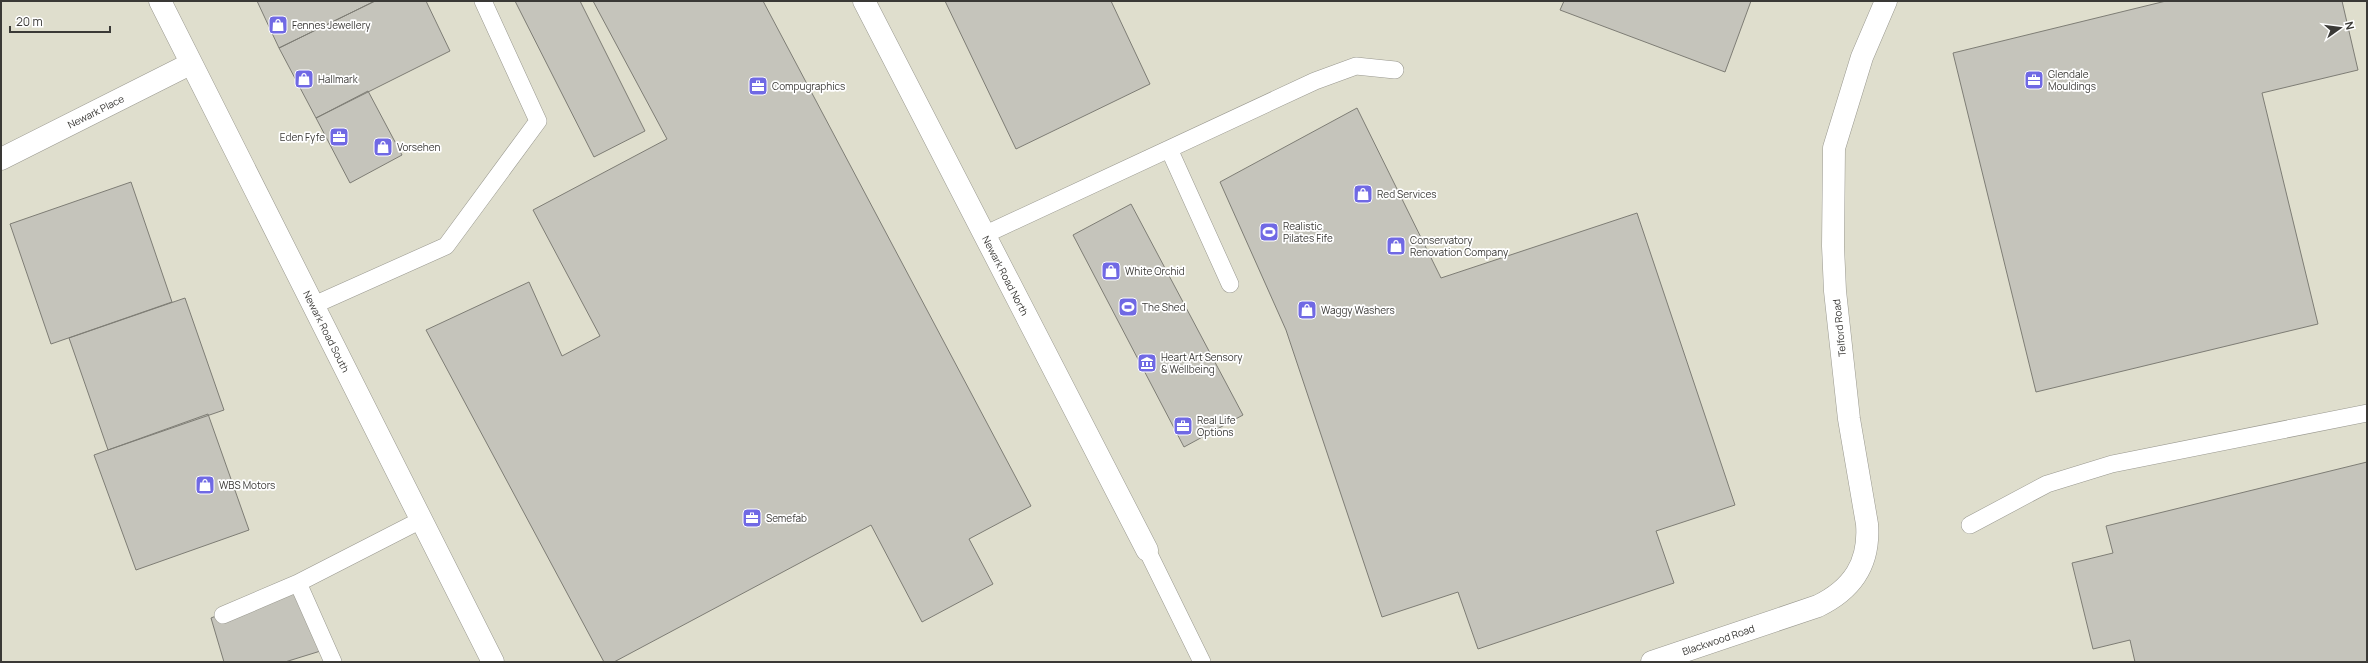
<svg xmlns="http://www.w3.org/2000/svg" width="2368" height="663" font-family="Manrope,sans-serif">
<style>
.built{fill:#dfdecd}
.building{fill:#c5c4bb;stroke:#7e7d75}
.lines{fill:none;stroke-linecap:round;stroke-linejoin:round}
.service-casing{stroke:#99988f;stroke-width:18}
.minor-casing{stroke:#99988f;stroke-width:23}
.service{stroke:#fff;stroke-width:17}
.minor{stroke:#fff;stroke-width:22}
.labels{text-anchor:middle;stroke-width:3.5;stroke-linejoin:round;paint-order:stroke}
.poi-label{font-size:10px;fill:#3a3936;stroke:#fff;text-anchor:start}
.street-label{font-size:10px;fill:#3a3936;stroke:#fff}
</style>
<rect width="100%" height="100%" fill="#e8e7de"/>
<!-- built -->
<path class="built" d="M1,1H2367V662H1Z"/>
<!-- building -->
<path class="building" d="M257,1H375L279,48Z
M375,1H426L450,51L316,118L279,48Z
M515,1H580L645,131L594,157Z
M593,1H763L1031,506L969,539L993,584L922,622L871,525L614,662H604L426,330L529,282L562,356L600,336L533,210L667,139Z
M945,1H1111L1150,84L1016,149Z
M1564,1H1751L1725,72L1560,10Z
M2166,1H2342L2358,70L2262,93L2318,324L2036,392L1953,53Z
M368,91L402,155L350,183L316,118Z
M1357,108L1441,278L1637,213L1735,505L1656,531L1674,583L1478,649L1458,592L1382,617L1286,330L1220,182Z
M131,182L172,302L51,344L10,224Z
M1131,204L1243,415L1184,447L1073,235Z
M185,298L224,410L108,450L69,338Z
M208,414L249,530L136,570L94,455Z
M2367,462V662H2135L2130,640L2093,649L2072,563L2113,553L2106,526Z
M298,583L327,649L285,662H224L211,618Z"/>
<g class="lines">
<defs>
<path id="service" d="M1169,149L1230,284
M984,235L1315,81L1356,66L1395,70
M314,305L446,246L538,121L483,1
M1970,525L2047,484L2112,464L2367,413
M1147,550L1202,662
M223,615L298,583
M333,662L298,583L421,520"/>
<g id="minor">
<path id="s1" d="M160,1L493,662"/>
<path id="s2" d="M864,1L1147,550"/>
<path id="s3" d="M1,159L190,64"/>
<path id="s4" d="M1652,662L1818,606C1853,589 1870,563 1867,524L1849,419L1835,291L1833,246L1834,148L1862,57L1886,1"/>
</g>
</defs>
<!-- service casing -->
<use href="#service" class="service-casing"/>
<!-- minor casing -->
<use href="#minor" class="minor-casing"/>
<!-- service -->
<use href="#service" class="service"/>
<!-- minor -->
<use href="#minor" class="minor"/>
</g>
<!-- icons -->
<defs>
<symbol id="shop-square" viewBox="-11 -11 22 22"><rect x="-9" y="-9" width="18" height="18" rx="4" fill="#7069e4" stroke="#fff"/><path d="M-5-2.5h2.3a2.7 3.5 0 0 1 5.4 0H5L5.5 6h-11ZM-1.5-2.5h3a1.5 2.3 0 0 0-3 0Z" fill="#fff"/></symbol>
<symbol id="office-square" viewBox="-11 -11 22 22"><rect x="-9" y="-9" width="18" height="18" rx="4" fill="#7069e4" stroke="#fff"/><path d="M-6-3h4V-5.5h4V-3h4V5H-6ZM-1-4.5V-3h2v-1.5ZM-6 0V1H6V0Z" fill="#fff"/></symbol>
<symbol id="stadium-square" viewBox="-11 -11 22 22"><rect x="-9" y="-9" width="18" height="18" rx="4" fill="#7069e4" stroke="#fff"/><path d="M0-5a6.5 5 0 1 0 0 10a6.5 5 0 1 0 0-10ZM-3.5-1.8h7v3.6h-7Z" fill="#fff"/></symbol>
<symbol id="museum-square" viewBox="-11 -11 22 22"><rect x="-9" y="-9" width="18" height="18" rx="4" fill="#7069e4" stroke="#fff"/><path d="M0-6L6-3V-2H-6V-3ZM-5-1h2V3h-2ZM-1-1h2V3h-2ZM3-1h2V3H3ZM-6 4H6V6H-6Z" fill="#fff"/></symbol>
</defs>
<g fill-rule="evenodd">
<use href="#shop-square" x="267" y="14" width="22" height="22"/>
<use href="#shop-square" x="293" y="68" width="22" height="22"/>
<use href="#office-square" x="2023" y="69" width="22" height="22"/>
<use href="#office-square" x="747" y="75" width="22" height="22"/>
<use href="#office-square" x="328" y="126" width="22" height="22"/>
<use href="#shop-square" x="372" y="136" width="22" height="22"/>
<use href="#shop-square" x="1352" y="183" width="22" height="22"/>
<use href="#stadium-square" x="1258" y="221" width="22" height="22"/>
<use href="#shop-square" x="1385" y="235" width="22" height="22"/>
<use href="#shop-square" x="1100" y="260" width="22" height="22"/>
<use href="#stadium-square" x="1117" y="296" width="22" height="22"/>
<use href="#shop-square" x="1296" y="299" width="22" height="22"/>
<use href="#museum-square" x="1136" y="352" width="22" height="22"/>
<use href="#office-square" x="1172" y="415" width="22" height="22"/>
<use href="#shop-square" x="194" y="474" width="22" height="22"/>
<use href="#office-square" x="741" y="507" width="22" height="22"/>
</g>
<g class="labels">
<!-- poi labels -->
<g class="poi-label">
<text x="292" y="29">Fennes Jewellery</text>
<text x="2048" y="78">Glendale<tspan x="2048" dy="12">Mouldings</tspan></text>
<text x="318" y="83">Hallmark</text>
<text x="772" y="90">Compugraphics</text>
<text x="325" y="141" text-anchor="end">Eden Fyfe</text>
<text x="397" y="151">Vorsehen</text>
<text x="1377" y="198">Red Services</text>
<text x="1283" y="230">Realistic<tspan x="1283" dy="12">Pilates Fife</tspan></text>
<text x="1410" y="244">Conservatory<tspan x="1410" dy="12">Renovation Company</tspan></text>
<text x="1125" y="275">White Orchid</text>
<text x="1142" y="311">The Shed</text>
<text x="1321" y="314">Waggy Washers</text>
<text x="1161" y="361">Heart Art Sensory<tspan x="1161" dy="12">&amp; Wellbeing</tspan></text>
<text x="1197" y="424">Real Life<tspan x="1197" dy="12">Options</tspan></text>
<text x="219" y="489">WBS Motors</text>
<text x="766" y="522">Semefab</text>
</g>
<!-- street labels -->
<g class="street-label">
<text dy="4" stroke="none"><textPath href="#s3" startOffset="106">Newark Place</textPath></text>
<text dy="4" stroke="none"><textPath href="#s2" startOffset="309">Newark Road North</textPath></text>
<text transform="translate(1839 328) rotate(-96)" y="4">Telford Road</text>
<text dy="4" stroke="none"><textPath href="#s1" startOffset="370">Newark Road South</textPath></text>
<text dy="4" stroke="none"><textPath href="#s4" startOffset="70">Blackwood Road</textPath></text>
</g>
</g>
<!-- border -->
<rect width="2368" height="663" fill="none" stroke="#3a3936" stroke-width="4"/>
<!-- north arrow -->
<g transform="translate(2340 28) rotate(76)" stroke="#ffffff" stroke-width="3" paint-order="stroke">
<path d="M0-3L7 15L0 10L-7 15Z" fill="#3a3936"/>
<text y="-6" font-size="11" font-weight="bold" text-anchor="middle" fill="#3a3936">N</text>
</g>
<!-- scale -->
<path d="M10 26v6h100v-6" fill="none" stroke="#3a3936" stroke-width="2"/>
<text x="16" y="26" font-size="12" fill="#3a3936" stroke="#ffffff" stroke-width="3" paint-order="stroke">20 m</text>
</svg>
